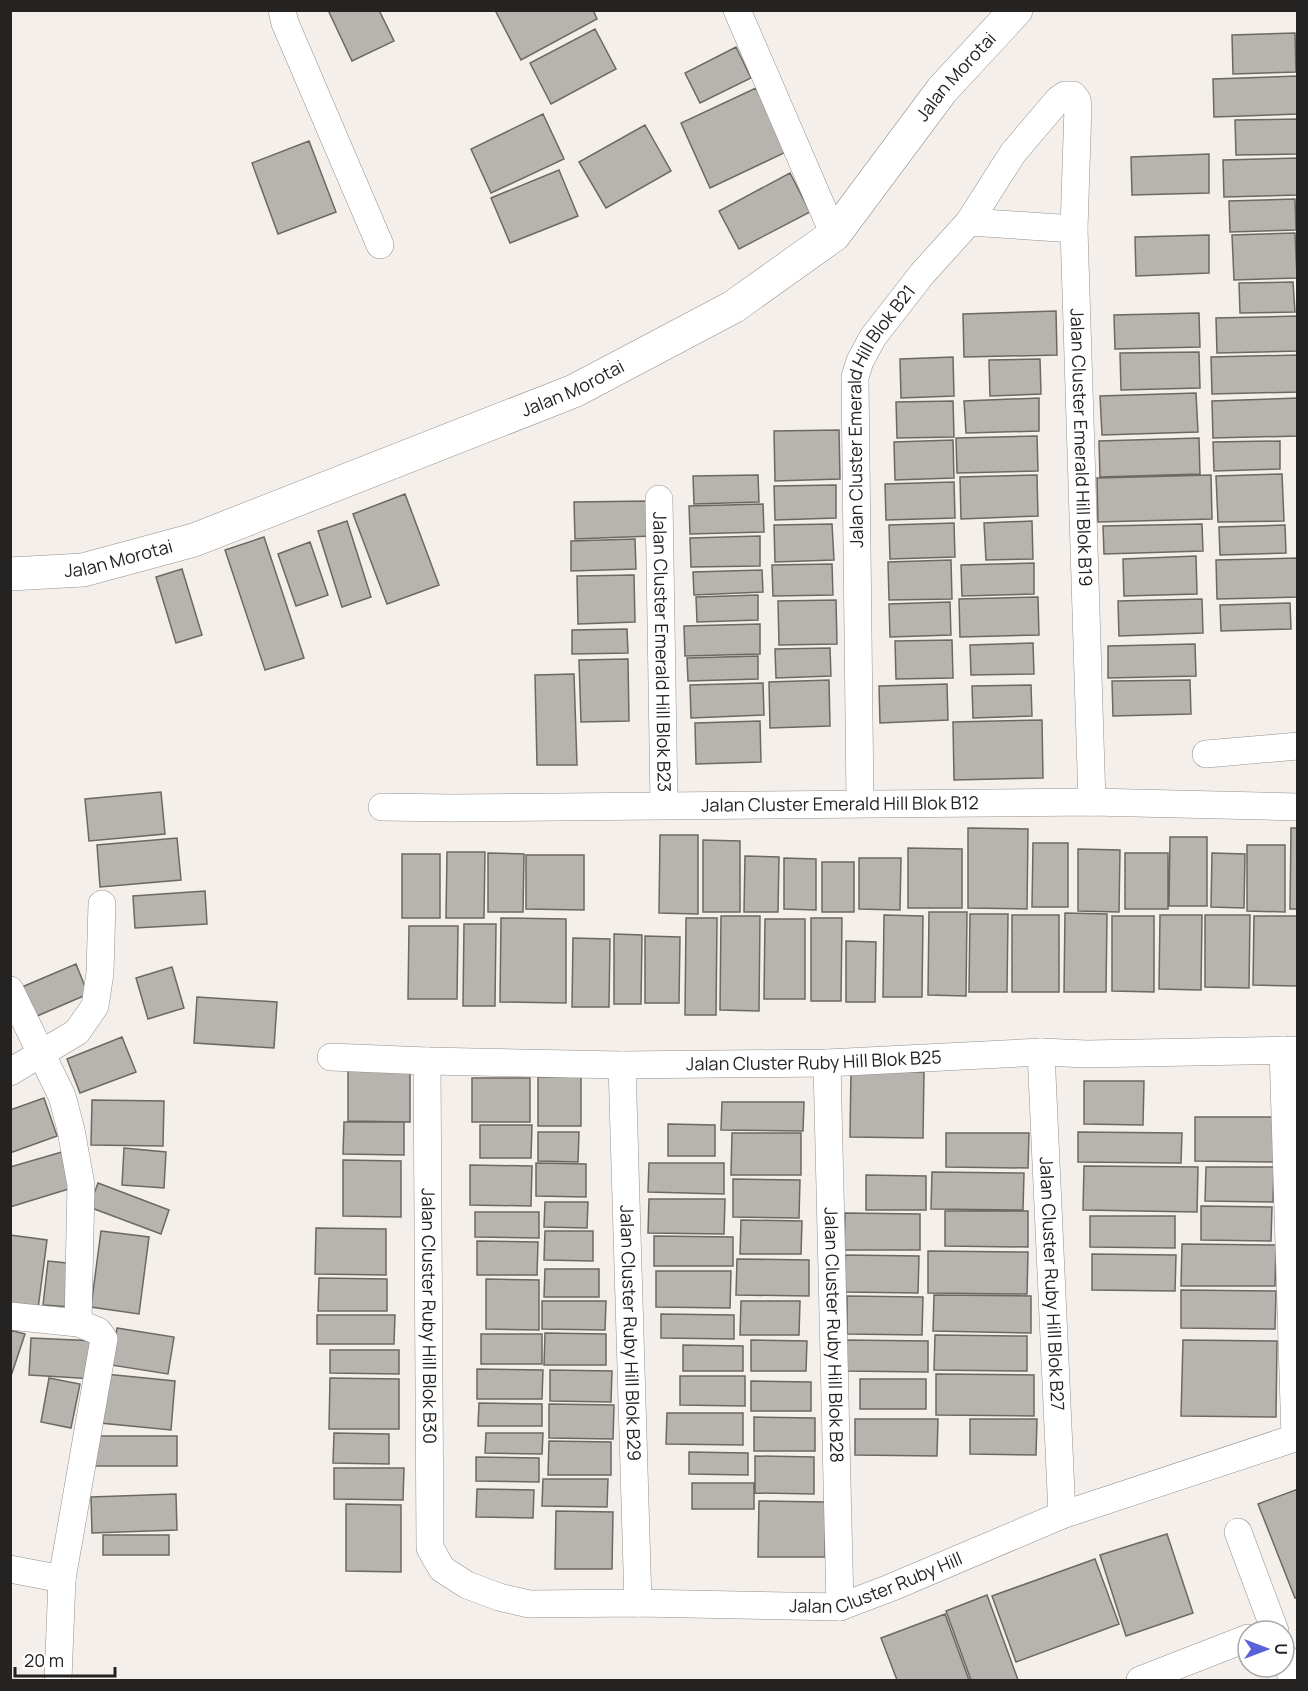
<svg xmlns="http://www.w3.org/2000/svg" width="1308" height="1691" font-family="Manrope,sans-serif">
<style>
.building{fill:#b7b3ae;stroke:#6c6864;stroke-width:1.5}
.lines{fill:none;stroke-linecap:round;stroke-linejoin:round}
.minor-casing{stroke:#94908c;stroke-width:28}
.tertiary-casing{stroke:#94908c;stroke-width:34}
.minor{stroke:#fff;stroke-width:27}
.tertiary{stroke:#fff;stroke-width:33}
.labels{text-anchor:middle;stroke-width:4.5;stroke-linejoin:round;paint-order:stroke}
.street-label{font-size:18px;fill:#252322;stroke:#fff}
</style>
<rect width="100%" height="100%" fill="#f4efeb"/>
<!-- building -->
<path class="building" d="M328,10H379L394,41L352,61Z
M495,10H593L597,19L521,60Z
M595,29L616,69L551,104L530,63Z
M1295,33L1296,72L1233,74L1232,35Z
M736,47L751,78L700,103L685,73Z
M1298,76V114L1214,117L1213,79Z
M756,88L786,152L710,188L681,123Z
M543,114L564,159L491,193L471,149Z
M1298,119V154L1236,155L1235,120Z
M645,125L671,171L606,208L579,162Z
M309,141L336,212L278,234L252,163Z
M1209,154V193L1132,195L1131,157Z
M1298,158V195L1224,197L1223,160Z
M559,170L578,216L510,243L491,198Z
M790,173L810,212L739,249L719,211Z
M1295,199L1296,230L1230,232L1229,201Z
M1295,233L1297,278L1234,280L1232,235Z
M1209,235V273L1136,276L1135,237Z
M1293,282L1295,312L1240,313L1239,283Z
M1056,311L1057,355L964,357L963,314Z
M1199,313L1200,347L1115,349L1114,315Z
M1298,316V351L1217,353L1216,318Z
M1199,352L1200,388L1121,390L1120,353Z
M1298,355V392L1212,394L1211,357Z
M953,357L954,396L901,398L900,359Z
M1040,359L1041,394L990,396L989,360Z
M1196,393L1198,432L1102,435L1100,396Z
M1039,398V431L966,433L964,401Z
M1298,398V436L1213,438L1212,401Z
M953,401L954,437L897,438L896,402Z
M839,430L840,479L775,481L774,431Z
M1037,436L1038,471L957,473L956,438Z
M1199,438L1200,474L1100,477L1099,441Z
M953,440L954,478L895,480L894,442Z
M1280,441V469L1214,471L1213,442Z
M1282,474L1284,521L1218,522L1216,476Z
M758,475L759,502L694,504L693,476Z
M1037,475L1038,516L961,519L960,477Z
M1211,475L1212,519L1098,522L1097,478Z
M954,482L955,518L886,520L885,484Z
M836,485V518L775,520L774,486Z
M405,494L439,585L387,604L353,514Z
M650,501L652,536L575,539L574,502Z
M763,504L764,532L690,534L689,506Z
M347,521L371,597L342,607L318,531Z
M1032,521L1033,559L986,560L984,523Z
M954,523L955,557L890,559L889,525Z
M832,524L834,560L775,562L774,525Z
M1202,524L1203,551L1104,554L1103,526Z
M1285,525L1286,553L1220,555L1219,527Z
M760,536V566L691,567L690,538Z
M264,537L304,658L265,670L225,550Z
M635,539L636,569L571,571V541Z
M310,542L328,595L296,606L278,554Z
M1196,556L1197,594L1124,596L1123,559Z
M1298,558V597L1217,599L1216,560Z
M951,560L952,599L889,600L888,562Z
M1034,563V594L962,596L961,565Z
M832,564L833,595L773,596L772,565Z
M182,569L202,635L176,643L156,577Z
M762,570L763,592L694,595L693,572Z
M634,575L635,622L578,624L577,576Z
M758,595V620L697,622L696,597Z
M1038,597L1039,635L960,637L959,599Z
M1202,599L1203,633L1119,636L1118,601Z
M836,600L837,644L779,645L778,601Z
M950,602L951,635L890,637L889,604Z
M1290,603L1291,629L1221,631L1220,605Z
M760,624V654L685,656L684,626Z
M627,629L628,653L572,654V630Z
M952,640L953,678L896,679L895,641Z
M1033,643L1034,674L971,675L970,645Z
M1195,644L1196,676L1108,678V646Z
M830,648L831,676L776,678L775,649Z
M758,656V679L688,681L687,658Z
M628,659L629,721L581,722L579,660Z
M574,674L577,765H537L535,675Z
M829,680L830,726L770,728L769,682Z
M1190,680L1191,714L1113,716L1112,681Z
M763,683L764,715L691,718L690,685Z
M947,684L948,720L880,723L879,686Z
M1031,685L1032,716L973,718L972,686Z
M1042,720L1043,778L954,780L953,722Z
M760,721L761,762L696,764L695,723Z
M161,792L165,834L89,841L85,799Z
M968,828L1028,829L1027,909L968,908Z
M1291,828H1298V909H1290Z
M660,835H698V914L659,913Z
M1170,837H1207V906H1169Z
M177,838L181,880L100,887L97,845Z
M703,840L740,841V912H703Z
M1033,843H1068V907H1032Z
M1247,845H1285V912L1247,911Z
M908,848L962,849V908H908Z
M1078,849L1120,850L1119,912L1078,911Z
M447,852H485L484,918H446Z
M488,853L524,854L523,912H488Z
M1125,853H1168V909H1125Z
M1212,853L1245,854L1244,908L1211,907Z
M402,854H440V918H402Z
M526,855H584V910L526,909Z
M745,856L779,857L778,912H744Z
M784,858L816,859V910L784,909Z
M859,858H901L900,910L859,909Z
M822,862H854V912H822Z
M205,891L207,924L135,928L133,896Z
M929,912H967L966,996L928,995Z
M1065,913L1107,914L1106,992H1064Z
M970,914H1008L1007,992H969Z
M884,915L923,916L922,997H883Z
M1012,915H1059V992H1012Z
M1160,915H1202L1201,990L1159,989Z
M1205,915H1250L1249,988L1205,987Z
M721,916H760L759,1011L720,1010Z
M1112,916H1154V992L1112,991Z
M1254,916H1298V986L1253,985Z
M501,918L566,919V1003L500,1002Z
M686,918H717L716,1015H685Z
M811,918H842L841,1001H811Z
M765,919H805V999H764Z
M464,924H496L495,1006H463Z
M409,926H458L457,999H408Z
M614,934L642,935L641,1004H614Z
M645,936L680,937L679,1003H645Z
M573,938L610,939L609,1007H572Z
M846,941L876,942L875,1002H846Z
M76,964L88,994L35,1017L22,987Z
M172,967L184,1008L148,1019L136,978Z
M197,997L277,1002L274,1048L194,1043Z
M122,1037L136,1072L80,1093L67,1059Z
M348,1071H410V1122L348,1121Z
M851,1071L924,1072L923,1138L850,1137Z
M538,1077H581V1126H538Z
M472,1078H530V1122H472Z
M1084,1081H1144L1143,1125L1084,1124Z
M44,1098L57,1136L10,1153V1110Z
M92,1100L164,1101L163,1146L91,1145Z
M722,1102H804L803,1131L721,1130Z
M1195,1117H1275V1162L1195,1161Z
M344,1122H404V1155L343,1154Z
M668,1124L715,1125V1156H668Z
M480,1125H532L531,1158H480Z
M538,1132H579L578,1162L538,1161Z
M1078,1132L1182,1133L1181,1163L1078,1162Z
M732,1133H801V1175H731Z
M946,1133H1029L1028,1168L946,1167Z
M124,1148L166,1152L164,1188L122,1185Z
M62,1152L72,1188L10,1207V1167Z
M343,1160L401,1161V1217L343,1216Z
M536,1163L586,1164V1197L536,1196Z
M649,1163H724V1194L648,1192Z
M470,1165L532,1166L531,1206L470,1205Z
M1084,1166L1198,1167L1197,1212L1083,1210Z
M1206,1167H1274L1273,1202L1205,1201Z
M932,1172L1024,1173L1023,1210L931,1209Z
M866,1175L926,1176V1210H866Z
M733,1179L800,1180L799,1218L733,1217Z
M98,1183L169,1210L161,1234L89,1207Z
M649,1199H725L724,1234L648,1233Z
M545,1202H588L587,1228L544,1227Z
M1201,1206L1272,1207L1271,1241L1201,1240Z
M945,1211H1028V1247L945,1246Z
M475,1212H539V1238L475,1237Z
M845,1213L920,1214V1250H844Z
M1090,1216H1175V1248L1090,1247Z
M741,1220L802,1221L801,1254H740Z
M316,1228L386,1229V1275L315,1274Z
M101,1231L149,1237L139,1314L91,1307Z
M545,1231H593V1261L544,1260Z
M10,1235L47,1240L38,1309L10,1305Z
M654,1236L733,1237V1266H654Z
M477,1241L538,1242L537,1275H477Z
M1182,1244L1276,1245L1275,1286H1181Z
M928,1251L1028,1252L1027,1294L928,1293Z
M1092,1254L1176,1255L1175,1291L1092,1290Z
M845,1255L919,1256L918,1293L845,1292Z
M737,1259L809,1260V1296L736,1295Z
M48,1261L76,1264L72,1307L43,1305Z
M545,1269H599V1297H544Z
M656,1271H731L730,1308L656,1307Z
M319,1278L387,1279V1311H318Z
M486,1279L539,1280V1330L486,1329Z
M1181,1290L1276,1291L1275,1329L1181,1328Z
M934,1295L1031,1296V1333L933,1331Z
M847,1296L923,1297L922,1335L847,1334Z
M542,1301H606L605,1330L542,1329Z
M741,1301H800L799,1335H740Z
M661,1314L734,1315V1339L661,1338Z
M317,1315H395L394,1344H317Z
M117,1328L174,1337L168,1374L111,1365Z
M10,1330L25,1334L10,1379Z
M545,1333L606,1334V1365H544Z
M481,1334H542V1364H481Z
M935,1335L1027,1336V1371L934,1370Z
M31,1338L97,1341L95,1379L29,1375Z
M751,1340L807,1341L806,1371H751Z
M844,1340L928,1341V1372L844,1371Z
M1183,1340L1277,1341L1276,1417L1181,1416Z
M683,1345L743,1346V1371H683Z
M330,1350H399V1374L330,1373Z
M477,1369L543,1370L542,1399H477Z
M550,1370L612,1371L611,1402L550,1401Z
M105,1374L175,1381L171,1430L100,1423Z
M936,1374L1034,1375V1416L936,1415Z
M680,1376H745V1406L680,1405Z
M49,1378L80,1384L71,1428L41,1422Z
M330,1378L399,1379V1429H329Z
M860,1379H926V1409H860Z
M751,1381L811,1382V1411H751Z
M479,1403L542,1404V1426H478Z
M549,1404L614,1405L613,1439L549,1438Z
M667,1413H743V1445L666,1444Z
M754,1417L815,1418V1451H754Z
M855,1419H938L937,1456L855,1455Z
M970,1419H1037L1036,1455L970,1454Z
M334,1433L389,1434V1464L333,1463Z
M486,1433H543L542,1454L485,1453Z
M89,1436H177V1466H89Z
M549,1441L611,1442V1475H548Z
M689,1452L748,1453V1475L689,1474Z
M755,1456L814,1457V1494L755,1493Z
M476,1457L539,1458V1482L476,1481Z
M334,1468H404L403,1500L334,1499Z
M543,1479H608L607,1507L542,1506Z
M692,1483H754V1509H692Z
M477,1489L534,1490L533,1518L476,1517Z
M1298,1489V1597L1295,1598L1258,1504Z
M176,1494L177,1530L92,1533L91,1497Z
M759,1501L825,1502V1557H758Z
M346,1504L401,1505V1572L346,1571Z
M556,1511L613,1512L612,1569H555Z
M1167,1534L1193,1613L1126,1636L1100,1555Z
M103,1535H169V1555H103Z
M1095,1559L1119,1624L1016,1662L992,1596Z
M987,1595L1018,1680H971L946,1611Z
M945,1614L969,1680H897L881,1638Z"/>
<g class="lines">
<defs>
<g id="minor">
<path d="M282,10L285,23L380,245"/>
<path d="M737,10L834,235"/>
<path d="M969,222L1074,229"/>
<path id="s1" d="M659,499L664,805"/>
<path d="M1206,754L1298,746"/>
<path id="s2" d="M860,803L855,377L860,361L873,337L922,274L969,222L1013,153L1058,100L1065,95H1073L1077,100L1078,106L1074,229L1092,802"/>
<path id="s3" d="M382,807L452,808L1092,802L1298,807"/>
<path d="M10,990L62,1096L71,1130L81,1185L78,1323"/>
<path d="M1283,1050L1295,1438"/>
<path id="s4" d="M1041,1052L1062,1515"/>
<path id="s5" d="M331,1057L427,1061L622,1065L827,1063L1041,1052L1087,1054L1298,1050"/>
<path id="s6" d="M427,1061L430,1548L442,1569L467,1585L499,1597L529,1604L638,1603L840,1607L890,1588L1062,1515L1298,1437"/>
<path id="s7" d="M827,1063L840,1607"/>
<path id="s8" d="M622,1065L638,1603"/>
<path d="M10,1072L77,1032L95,1006L100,973L102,904"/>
<path d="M10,1316L78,1323L98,1331L104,1339L62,1579L58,1680"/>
<path d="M1238,1532L1275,1631"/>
<path d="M10,1569L62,1579"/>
<path d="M1284,1656L1293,1680"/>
<path d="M1140,1680L1248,1638"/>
</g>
<g id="tertiary">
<path id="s9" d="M10,574L83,570L194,540L574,391L733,307L834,235L942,90L1016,10"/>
</g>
</defs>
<!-- minor casing -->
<use href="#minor" class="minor-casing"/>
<!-- tertiary casing -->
<use href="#tertiary" class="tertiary-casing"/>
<!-- minor -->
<use href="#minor" class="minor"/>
<!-- tertiary -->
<use href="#tertiary" class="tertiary"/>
</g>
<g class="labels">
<!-- street labels -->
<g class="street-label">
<text dy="6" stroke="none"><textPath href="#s9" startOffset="1100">Jalan Morotai</textPath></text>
<text dy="6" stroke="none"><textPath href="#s9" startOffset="596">Jalan Morotai</textPath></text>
<text dy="6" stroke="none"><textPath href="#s2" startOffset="394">Jalan Cluster Emerald Hill Blok B21</textPath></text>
<text dy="6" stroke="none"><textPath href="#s2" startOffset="1142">Jalan Cluster Emerald Hill Blok B19</textPath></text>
<text dy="6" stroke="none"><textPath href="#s9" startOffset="110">Jalan Morotai</textPath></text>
<text dy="6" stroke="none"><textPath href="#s1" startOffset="153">Jalan Cluster Emerald Hill Blok B23</textPath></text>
<text dy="6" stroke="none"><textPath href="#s3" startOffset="458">Jalan Cluster Emerald Hill Blok B12</textPath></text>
<text dy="6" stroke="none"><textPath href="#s5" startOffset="483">Jalan Cluster Ruby Hill Blok B25</textPath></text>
<text dy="6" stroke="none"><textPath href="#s4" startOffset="232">Jalan Cluster Ruby Hill Blok B27</textPath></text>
<text dy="6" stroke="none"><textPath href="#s6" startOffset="255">Jalan Cluster Ruby Hill Blok B30</textPath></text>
<text dy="6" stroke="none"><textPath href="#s8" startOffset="268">Jalan Cluster Ruby Hill Blok B29</textPath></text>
<text dy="6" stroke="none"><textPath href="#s7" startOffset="272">Jalan Cluster Ruby Hill Blok B28</textPath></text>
<text dy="6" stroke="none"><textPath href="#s6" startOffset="957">Jalan Cluster Ruby Hill</textPath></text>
</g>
</g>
<!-- border -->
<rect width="1308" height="1691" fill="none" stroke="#252322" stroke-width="24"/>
<!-- north arrow -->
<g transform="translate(1266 1649) rotate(90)"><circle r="28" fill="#ffffff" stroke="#a8a7a7" stroke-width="1.5"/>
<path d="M0-4.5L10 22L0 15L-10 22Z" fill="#5961d9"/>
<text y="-9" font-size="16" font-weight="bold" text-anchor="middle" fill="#252322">U</text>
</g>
<!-- scale -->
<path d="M15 1667v9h100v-9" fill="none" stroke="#252322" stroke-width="3"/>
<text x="24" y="1667" font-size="18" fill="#252322" stroke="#ffffff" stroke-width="4.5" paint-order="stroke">20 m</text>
</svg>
